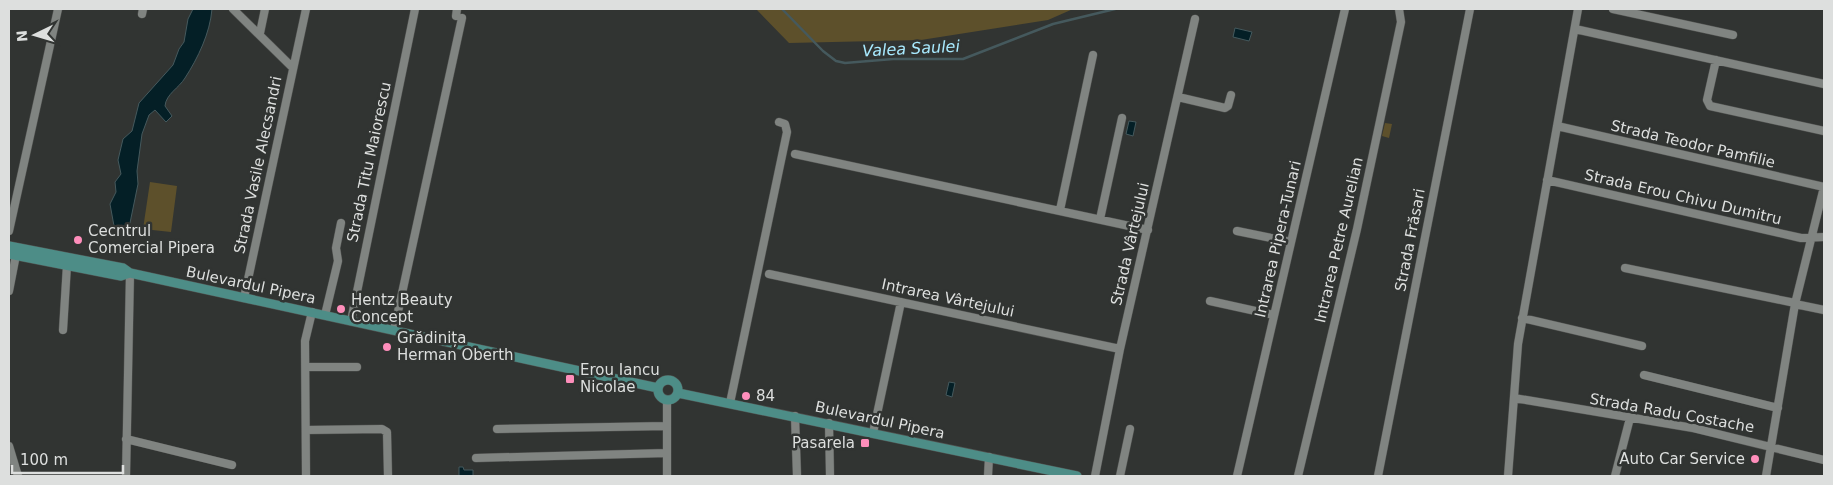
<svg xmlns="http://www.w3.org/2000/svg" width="1833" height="485" font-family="'DejaVu Sans',sans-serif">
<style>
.green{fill:#5d502b}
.water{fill:#041f26;stroke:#45595d}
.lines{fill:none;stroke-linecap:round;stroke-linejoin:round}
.stream{stroke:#45595d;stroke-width:2.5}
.minor-casing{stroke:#505250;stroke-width:9}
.major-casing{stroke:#505250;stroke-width:10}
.minor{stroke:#808481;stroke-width:8}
.major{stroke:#4d8d87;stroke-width:9}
.poi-dot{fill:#fe8ebb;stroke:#313432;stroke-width:2}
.labels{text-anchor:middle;stroke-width:5;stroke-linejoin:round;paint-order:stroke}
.street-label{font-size:15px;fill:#dddfde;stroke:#313432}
.poi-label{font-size:15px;fill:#dddfde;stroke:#313432;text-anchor:start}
.water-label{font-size:16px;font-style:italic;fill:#a8eaff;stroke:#313432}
</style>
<rect width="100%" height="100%" fill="#313432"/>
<!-- green -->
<path class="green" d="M756,9H1073L1048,20L921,40L789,43Z
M1385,123L1392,124L1389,138L1382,136Z
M150,182L177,186L171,232L143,229Z"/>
<!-- water -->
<path class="water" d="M193,9H212C210,33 198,58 185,78C179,88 166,94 165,106L172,116L166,122L155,110L149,115L142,134L137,171L138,184L130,223L127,227L114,226L110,204L116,192L115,182L121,174L118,160L123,139L132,131L139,103L173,65L179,49L184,42L188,19Z
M1235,28L1252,32L1249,41L1233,37Z
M1129,121L1136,122L1133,136L1126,134Z
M949,382L955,383L952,397L946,395Z
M459,467H463L464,470H473V476H459Z"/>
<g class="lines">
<!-- stream -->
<path class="stream" d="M782,9L823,51L836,61L845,63L893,59H963L1053,24L1115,9"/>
<defs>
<path id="minor" d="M233,9L293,68
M1613,9L1733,35
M142,14L143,9
M456,16L457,9
M1575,29L1824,84
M260,33L265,9
M1716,60L1707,100L1710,106L1824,131
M1178,97L1225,108L1228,106L1231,95
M1557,126L1824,187
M795,154L1148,230
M1547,180L1801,238L1824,237
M1060,210L1093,55
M1100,219L1122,118
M9,231L58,9
M1237,231L1291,242
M1625,268L1795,303
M769,274L1120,349
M9,291L16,255
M244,298L306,9
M1210,301L1274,315
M1795,304L1824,310
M325,315L338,261L336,248L341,223
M1522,318L1642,346
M351,321L415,9
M63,330L67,265
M394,330L462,18
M306,367H357
M1644,375L1778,408
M1514,398L1693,428L1824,460
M730,403L787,132L785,124L779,122
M795,416L797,476
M829,423L830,476
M497,429L667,426
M306,430L382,429L387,432L388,476
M873,433L901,302
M126,439L232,465
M9,446L18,476
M476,458L667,453
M126,476L130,273
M306,476L305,341L312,312
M667,476V400
M988,476L989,457
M1095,476L1120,349L1195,19
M1120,476L1130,429
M1237,476L1345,9
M1298,476L1357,229L1401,22L1399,9
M1378,476L1470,9
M1508,476L1518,344L1578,9
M1615,476L1630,418
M1766,476L1795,304L1824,187"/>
<path id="major" d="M9,246L123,268L130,273
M9,254L121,276L130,273L658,388
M658 390a10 10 0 1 1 20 0a10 10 0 1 1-20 0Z
M678,393L1077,476"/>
</defs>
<!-- minor casing -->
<use href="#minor" class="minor-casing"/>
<!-- major casing -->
<use href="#major" class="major-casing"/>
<!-- minor -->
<use href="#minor" class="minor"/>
<!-- major -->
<use href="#major" class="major"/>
</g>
<!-- markers -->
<g class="poi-dot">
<circle cx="78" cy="240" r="5"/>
<circle cx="341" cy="309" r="5"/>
<circle cx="387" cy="347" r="5"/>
<rect x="565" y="374" width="10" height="10" rx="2.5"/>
<circle cx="746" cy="396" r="5"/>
<rect x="860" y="438" width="10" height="10" rx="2.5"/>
<circle cx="1755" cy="459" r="5"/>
</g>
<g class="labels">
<!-- street labels -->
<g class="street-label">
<text transform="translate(1693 144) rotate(13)" y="5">Strada Teodor Pamfilie</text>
<text transform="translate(369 162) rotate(-78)" y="5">Strada Titu Maiorescu</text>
<text transform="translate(258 165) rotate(-78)" y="5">Strada Vasile Alecsandri</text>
<text transform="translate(1683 197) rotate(13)" y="5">Strada Erou Chivu Dumitru</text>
<text transform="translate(1278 239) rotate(-77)" y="5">Intrarea Pipera-Tunari</text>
<text transform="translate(1339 240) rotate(-77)" y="5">Intrarea Petre Aurelian</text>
<text transform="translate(1410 240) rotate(-79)" y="5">Strada Frăsari</text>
<text transform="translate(1130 244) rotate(-77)" y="5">Strada Vârtejului</text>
<text transform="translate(251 285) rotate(12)" y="5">Bulevardul Pipera</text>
<text transform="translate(948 298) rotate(12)" y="5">Intrarea Vârtejului</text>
<text transform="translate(1672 413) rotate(10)" y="5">Strada Radu Costache</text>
<text transform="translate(880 420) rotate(12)" y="5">Bulevardul Pipera</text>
</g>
<!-- poi labels -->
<g class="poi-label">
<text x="88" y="236">Cecntrul<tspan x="88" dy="17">Comercial Pipera</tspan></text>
<text x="351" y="305">Hentz Beauty<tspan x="351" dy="17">Concept</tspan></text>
<text x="397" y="343">Grădinița<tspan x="397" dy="17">Herman Oberth</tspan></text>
<text x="580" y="375">Erou Iancu<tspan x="580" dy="17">Nicolae</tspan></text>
<text x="756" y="401">84</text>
<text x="855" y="448" text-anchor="end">Pasarela</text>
<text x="1745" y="464" text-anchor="end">Auto Car Service</text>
</g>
<!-- water labels -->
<g class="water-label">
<text transform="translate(911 48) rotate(-3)" y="6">Valea Saulei</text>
</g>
</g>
<!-- border -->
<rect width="1833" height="485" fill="none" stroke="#dddfde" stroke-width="20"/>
<!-- north arrow -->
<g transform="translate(35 35) rotate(265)" stroke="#313432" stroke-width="4" paint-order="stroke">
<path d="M0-4L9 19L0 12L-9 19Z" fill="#dddfde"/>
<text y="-8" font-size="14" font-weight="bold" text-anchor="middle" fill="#dddfde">N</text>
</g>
<!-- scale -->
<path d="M12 465v8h111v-8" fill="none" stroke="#dddfde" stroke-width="2.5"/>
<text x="20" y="465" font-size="15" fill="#dddfde" stroke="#313432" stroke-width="4" paint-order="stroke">100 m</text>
</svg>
